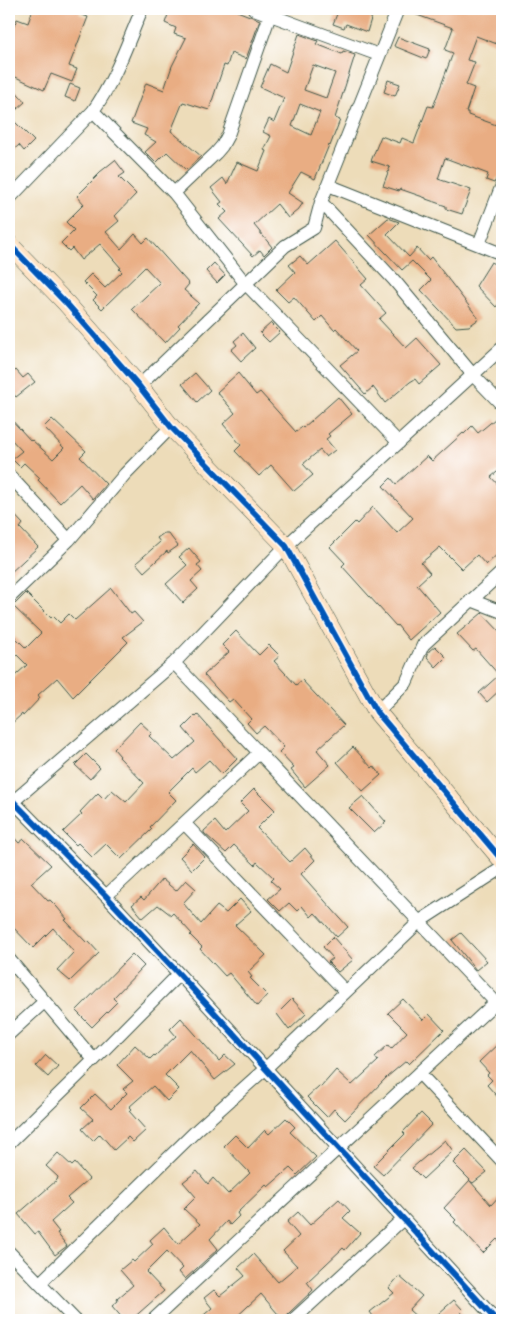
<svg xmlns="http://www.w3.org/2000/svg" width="511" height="1329" font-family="'IM FELL French Canon',serif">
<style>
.building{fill:#e9ad83;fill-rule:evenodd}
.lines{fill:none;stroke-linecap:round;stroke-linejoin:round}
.street-casing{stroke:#3e5548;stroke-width:14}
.secondary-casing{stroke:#3e5548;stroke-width:19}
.street{stroke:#fff;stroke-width:12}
.secondary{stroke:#ffe4c6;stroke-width:18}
.cycleway-casing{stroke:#fff;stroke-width:9}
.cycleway{stroke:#0057b8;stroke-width:6}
</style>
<rect width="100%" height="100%" fill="#fff"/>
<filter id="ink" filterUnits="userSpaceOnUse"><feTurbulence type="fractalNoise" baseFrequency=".02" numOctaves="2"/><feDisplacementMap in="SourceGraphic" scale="10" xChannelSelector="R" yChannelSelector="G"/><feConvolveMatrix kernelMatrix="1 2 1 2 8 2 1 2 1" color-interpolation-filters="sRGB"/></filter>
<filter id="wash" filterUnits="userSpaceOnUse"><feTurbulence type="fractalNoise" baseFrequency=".0096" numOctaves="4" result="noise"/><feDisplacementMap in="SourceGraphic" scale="20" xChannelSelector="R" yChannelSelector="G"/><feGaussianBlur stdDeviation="1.12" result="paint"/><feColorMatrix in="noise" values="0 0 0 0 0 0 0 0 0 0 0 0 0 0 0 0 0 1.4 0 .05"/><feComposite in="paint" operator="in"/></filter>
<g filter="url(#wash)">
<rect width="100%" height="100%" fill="#eddcb9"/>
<g id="blocks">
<!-- building -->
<path class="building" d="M33,9H81L79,14L88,17L69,66L77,69L72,82L51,74L44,90L9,74V47L13,36L10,35L17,19L28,23Z
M170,9H232L260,20L246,59L231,53L227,66L224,65L209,110L183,102L171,131L201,156L186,170L167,152L156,163L145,152L156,142L144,135L147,129L131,123L146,83L164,90L172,66L186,38L174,34L176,28L165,23Z
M339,9H374L367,32L346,24L344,28L333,24Z
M406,9H502V30L497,44L476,36L467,60L475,62L466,85L474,88L466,112H468V115L502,127V177L497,178L494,183L486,180L488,174L445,158L438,179L471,190L462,214L446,209V206L426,199V198L400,189L399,191L383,186L390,167L371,161L381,136L400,143L402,138L414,143L428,106L433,107L453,53L445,50L453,28L406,11Z
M299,34L318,41L316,44L342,54L343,51L355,55L335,118L340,120L330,146L329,145L315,179L301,172L288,193L303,203L298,210L288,218L277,204L254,225L272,247L264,255L260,250L253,256L219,219L227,212L219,204L222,202L211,188L223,178L227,184L237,162L258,171L266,151L264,150L271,136L263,132L269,119L274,122L284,98L260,87L270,64L286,72ZM313,65L335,73L326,98L304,90ZM300,104L320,112L311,135L292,126Z
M398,37L430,49L426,59L394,46Z
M388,80L400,84L395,96L384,92Z
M9,83L25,102L9,116Z
M70,84L80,88L75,101L65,97Z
M9,116L34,141L24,151L19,145L9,154Z
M115,160L125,173L119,177L136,194L115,216L119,221L106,232L121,249L135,234L143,243L148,238L189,284L184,290L199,303L178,325L180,327L165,343L132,309L160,283L145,267L102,309L93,300L97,296L83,282L91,274L105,288L122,272L119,269L121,268L100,244L81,260L72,248L69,251L61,243L74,230L66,222L84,204L77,196L100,173V172Z
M388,218L399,222L387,234L409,257L417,248L428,260L431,257L479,319L469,326L456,327L421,290L431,280L412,261L402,270L369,235Z
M335,241L368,279L361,285L386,313L379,319L406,348L417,338L441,365L419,384L415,379L410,382L385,403L373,387L365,394L340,365L357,351L336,328L334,330L322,316L316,322L294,297L288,302L276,290L295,272L289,265L300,256L308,265Z
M491,262L502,269V300L496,307L476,286Z
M214,263L225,275L217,283L206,271Z
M271,323L280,332L269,342L260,333Z
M243,333L255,348L241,361L231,350L237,345L234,341Z
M16,370L23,378L28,374L35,382L16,397L9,389V376Z
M195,373L210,390L197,402L182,384Z
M238,373L256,395L260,392L296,432L302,427L303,428L338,397L352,414L328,434L330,436L326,439L335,450L326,457L320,450L303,464L313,475L294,491L271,465L259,476L235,451L241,445L223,424L235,413L217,392Z
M9,417L31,441L32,440L53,459L64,448L44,427L52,419L86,451L80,457L106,484L93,499L80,484L60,503L38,480L40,478L24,463L20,467L12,459L22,451L9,437Z
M495,419L502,427V468L491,477L502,489V550L486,565L477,555L462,569L440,547L421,563L430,573L417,585L440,612L409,640L397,625L396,626L342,566L345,563L330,547L355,522L357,524L373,507L397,533L413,518L383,486L391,478L396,484L427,456L432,461L463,433L464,434L472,426L478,433Z
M9,509L23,524L20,528L38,547L9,574Z
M164,533H168L178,546L168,553L167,551L144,572L136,563L160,542L157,538Z
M189,548L201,562L197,565L202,571L191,581L198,589L183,603L166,584L187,565L179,557Z
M111,588L131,614L134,612L143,622L123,637L128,642L73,697L57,678L38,695L40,698L23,716L22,714L9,726V681L27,665L9,647V644L15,637L26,648L41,633L13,606L26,593L51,618L53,616L60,623L69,614L75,620Z
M482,613L502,634V688L487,702L479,693L499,675L476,649L473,651L457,634Z
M236,631L259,655L269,645L280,656L274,661L296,685L302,680L344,725L317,750L330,765L305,787L291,770L294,768L279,752L284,747L264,726L256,733L247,723L251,719L233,699L229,702L204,675L229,652L222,645Z
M435,646L446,657L436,667L427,657L429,651Z
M197,714L237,759L222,774L209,760L195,772L192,768L168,792L176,800L150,827L152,829L121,859L106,844L92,857L78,843L76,845L63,832L82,814L80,812L98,793L104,799L112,790L126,802L144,783L119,757L120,756L114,749L140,722L152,733L149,736L174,760L195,742L183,728Z
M353,747L372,768L374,766L381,775L363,791L337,762Z
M86,754L100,768L90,779L75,765Z
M254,789L275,810L257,828L290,862L305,848L315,860L301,874L348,927L337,937L315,913L311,917L302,906L297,911L289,903L280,911L268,899L280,889L271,881L274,878L257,862L255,865L234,845L226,853L204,833V831L215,821L225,833L248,811L240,803Z
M363,796L386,822L374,833L349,808Z
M9,832L19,843L24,839L51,865L31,883L48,901L50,900L57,907L67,919L65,920L87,943L89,942L99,953L70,981L57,970L74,952L53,928L33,948L9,923Z
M193,844L205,857L192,870L180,857Z
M162,879L176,891L186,880L196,889L183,903L201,924L217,906L226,913L240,899L251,911L235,925L266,955L248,972L252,977L250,978L267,995L257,1006L229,973L225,976L200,949L202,947L190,935L192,934L173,913L171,915L158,905L143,918L132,905L141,897L144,900Z
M461,933L487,961L476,970L452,940Z
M333,937L353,960L338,972L328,962L333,958L323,947Z
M132,954L144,966L113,998L117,1002L92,1027L76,1011Z
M292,999L306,1014L289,1030L277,1014Z
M403,999L423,1020L429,1014L444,1030L409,1064L406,1061L387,1077L345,1120L334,1109L327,1117L307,1097L319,1086L321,1087L336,1070L352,1085L378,1061L375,1057L388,1045L391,1049L407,1032L388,1013Z
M181,1018L219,1061L225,1055L235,1064L215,1080L190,1050L165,1075L179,1089L167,1101L153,1086L129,1107L131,1109L129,1111L146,1130L133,1142L128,1137L114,1150L100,1134L93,1141L82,1129L93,1119L81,1108L95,1094L111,1109L127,1093L123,1089L133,1081L117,1065L135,1045L150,1059L154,1055L155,1056L176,1036L170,1029Z
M502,1040V1102L487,1085L492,1080L487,1075L489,1073L479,1062Z
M46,1055L58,1066L48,1077L36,1066Z
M421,1113L432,1124L383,1175L373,1166L405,1134L403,1132Z
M286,1118L295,1127L290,1132L316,1157L297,1175L290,1168L268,1187L266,1185L237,1213L239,1216L230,1225L227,1221L210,1239L218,1249L185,1279L179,1272L183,1268L167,1251L146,1272L164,1291L131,1320H124L112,1306L118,1301L117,1299L133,1285L120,1270L132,1260L134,1262L153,1244L150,1240L164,1227L178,1244L200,1224L184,1209L196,1197L183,1182L197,1171L208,1184L213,1178L228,1194L250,1173L224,1146L235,1135L248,1148L265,1130L269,1134Z
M445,1140L453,1151L423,1179L412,1168Z
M466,1150L487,1172L473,1183L470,1181L491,1205L502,1193V1244L497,1239L483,1253L454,1222L456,1220L444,1208L470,1180L453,1163Z
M58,1153L72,1166L75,1163L89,1179L67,1198L72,1203L51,1222L59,1232L57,1233L67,1246L55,1255L38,1232L35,1234L18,1214L57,1180L58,1177L46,1166Z
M339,1199L350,1211L343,1218L360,1233L345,1250L343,1248L307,1282L313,1290L288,1314L285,1320H283L261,1294L233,1320H198L212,1308L204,1298L214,1290L220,1296L245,1276L238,1268L253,1254L278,1282L297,1266L283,1251L299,1236L287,1222L298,1212L310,1225Z
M399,1276L422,1296L409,1310L420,1320H376L370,1312L394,1293L389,1288Z
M454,1300L462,1309L460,1311L468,1320H431Z"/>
</g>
</g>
<g filter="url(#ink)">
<use href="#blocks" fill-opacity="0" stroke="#3e5548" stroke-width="1"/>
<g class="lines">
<defs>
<path id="street" d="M254,9L379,55
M93,111L174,193L245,283L399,443
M328,185L502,254
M174,193L216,153L222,146L228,135L270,15
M9,199L93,111C115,80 127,44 142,9
M321,202L394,280L473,375L502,405
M479,244L502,185
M139,386L285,246L314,228L321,202L398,9
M9,475L69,540
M9,598L69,540L125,474L171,427
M471,600L502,612
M174,663L502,1009
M377,712L406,683L423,645L502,572
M9,797L106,896L179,974L496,1320
M9,805L174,663L286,546L502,348
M184,823L345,991
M106,896L259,753
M9,959L94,1060
M9,1034L44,1002
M419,1073L502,1161
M9,1143L94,1060L179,974
M9,1252L75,1320
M40,1283L198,1129L265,1069L420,921L502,868
M153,1320L496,1002
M293,1320L403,1219"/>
<path id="secondary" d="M9,244L66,303L139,386L171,427L286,546L377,712L502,860"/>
</defs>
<!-- street casing -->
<use href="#street" class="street-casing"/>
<!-- secondary casing -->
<use href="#secondary" class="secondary-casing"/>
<!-- street -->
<use href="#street" class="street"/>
<!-- secondary -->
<use href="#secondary" class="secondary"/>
<defs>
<path id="cycleway" d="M9,244L66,303L139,386L171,427L286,546L377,712L502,860
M9,797L106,896L179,974L496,1320"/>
</defs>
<!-- cycleway casing -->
<use href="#cycleway" class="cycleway-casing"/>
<!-- cycleway -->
<use href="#cycleway" class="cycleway"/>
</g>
</g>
<!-- margin -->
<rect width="511" height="1329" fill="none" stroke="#fff" stroke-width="30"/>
</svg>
